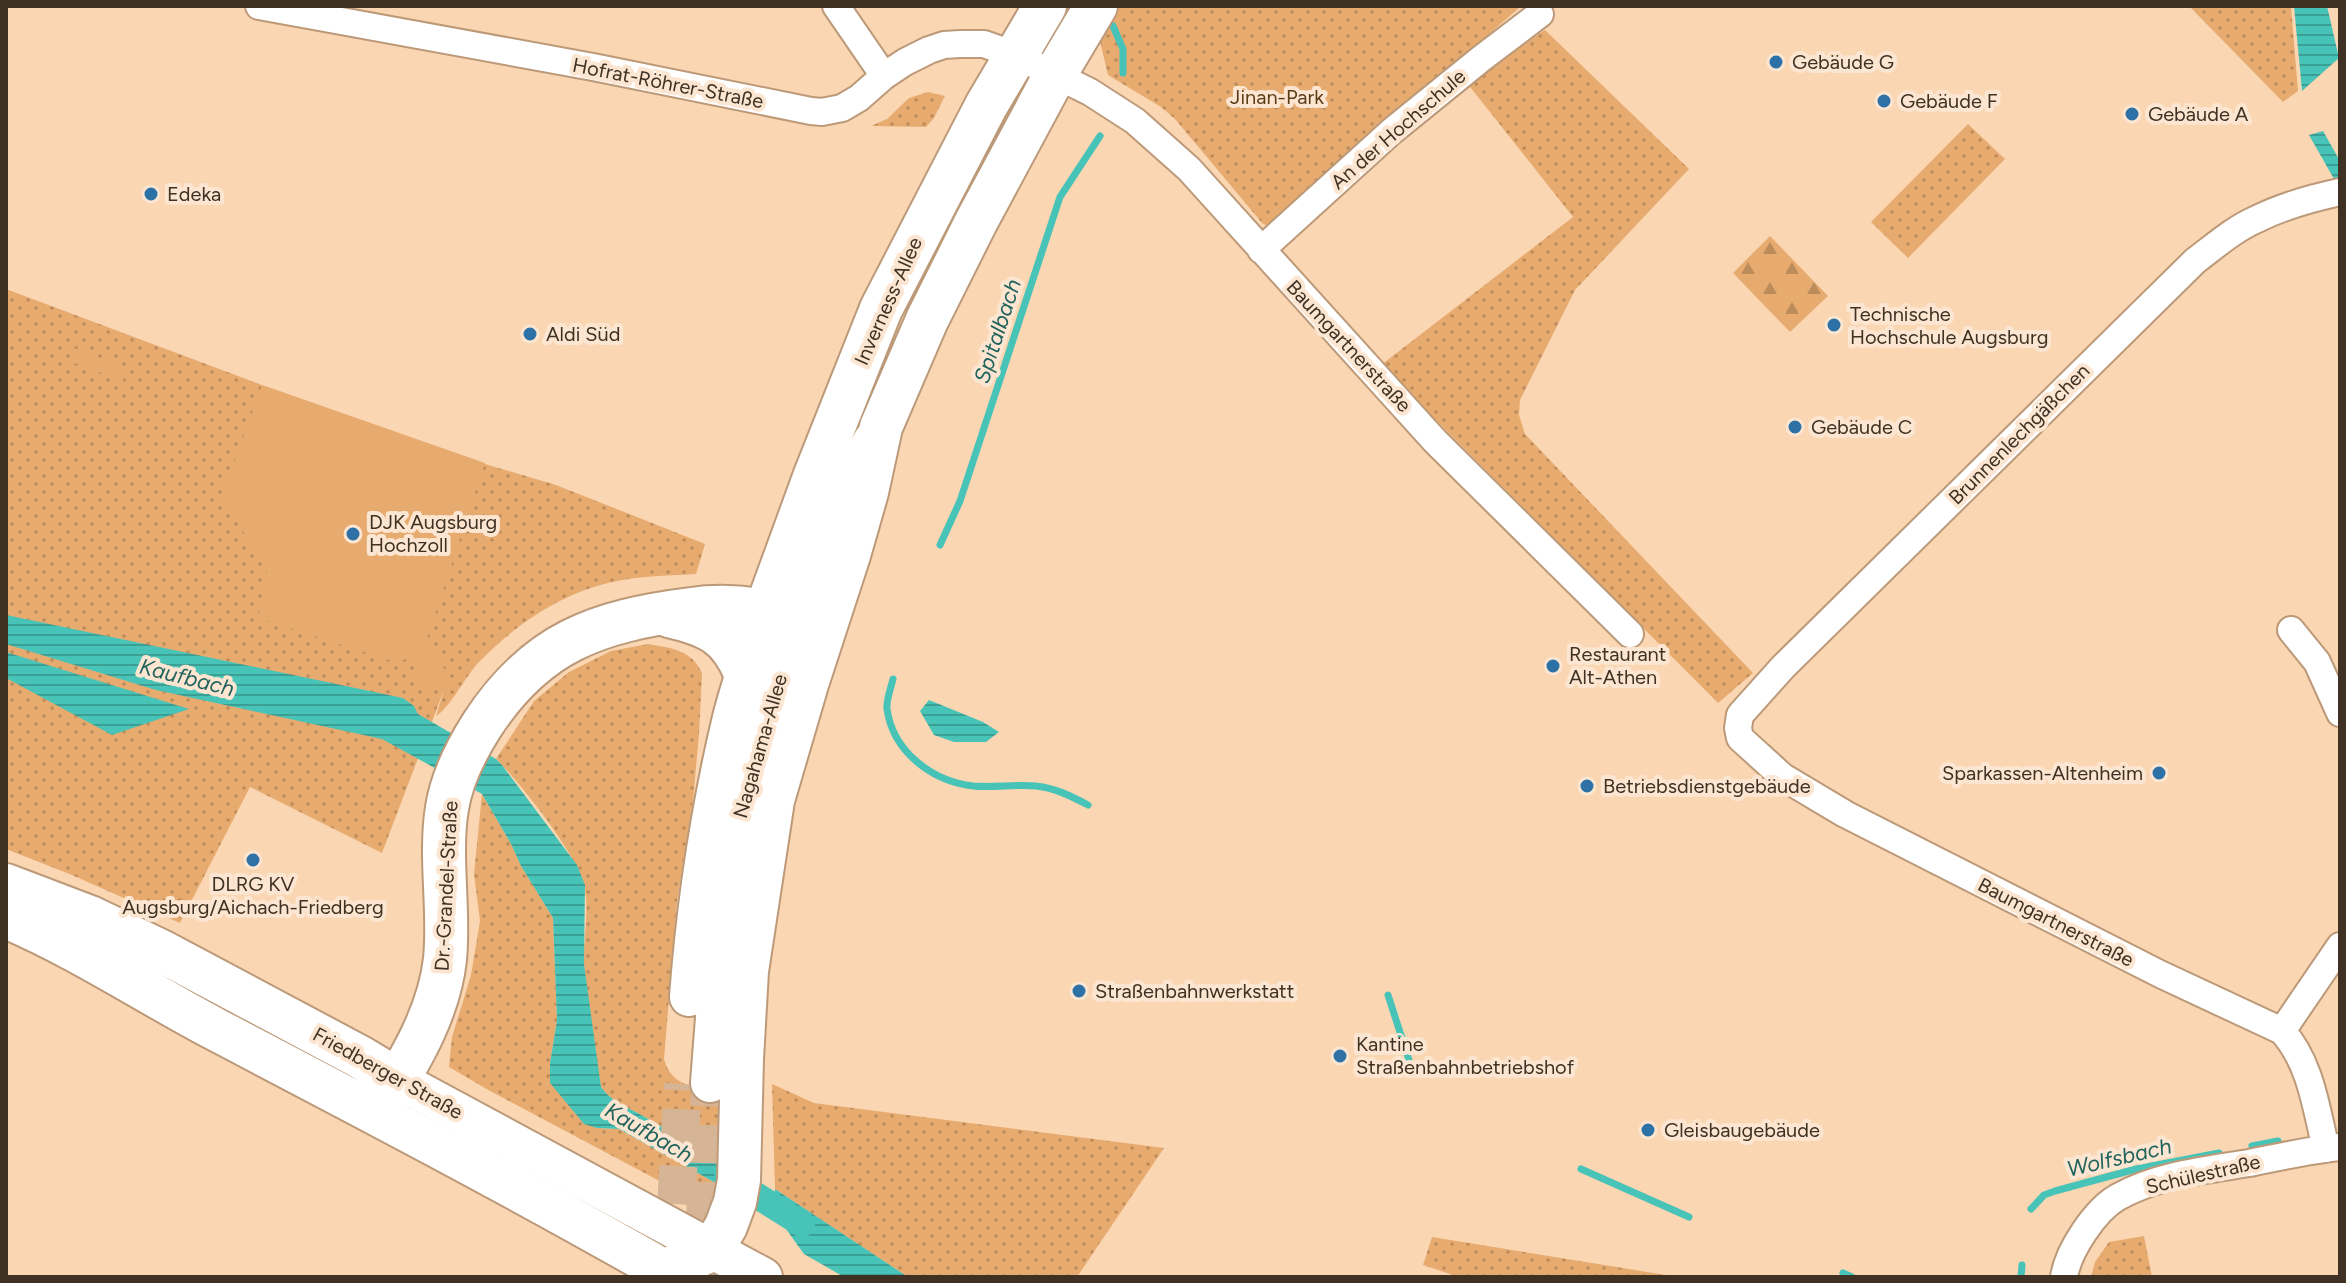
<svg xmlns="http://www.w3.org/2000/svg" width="2346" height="1283" font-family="Figtree,sans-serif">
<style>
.green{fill:url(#green-dots)}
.forest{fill:url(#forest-firs)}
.pitch{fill:#e7ab6f}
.water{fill:url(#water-rules)}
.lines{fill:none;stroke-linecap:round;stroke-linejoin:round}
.stream{stroke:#48c3b7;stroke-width:7}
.canal{stroke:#48c3b7;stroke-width:26}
.secondary-tunnel{stroke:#d5b596;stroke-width:38;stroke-dasharray:38 19;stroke-linecap:butt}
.minor-casing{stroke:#bc9a79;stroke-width:30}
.secondary-casing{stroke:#bc9a79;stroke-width:42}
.primary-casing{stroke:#bc9a79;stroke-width:46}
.minor{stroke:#fff;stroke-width:26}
.secondary{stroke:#fff;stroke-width:38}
.primary{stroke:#fff;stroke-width:42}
.poi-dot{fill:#2d71a6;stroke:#fce6d1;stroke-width:3}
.labels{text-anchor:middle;stroke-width:8;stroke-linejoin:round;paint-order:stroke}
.poi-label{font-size:20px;fill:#3f3123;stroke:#fce6d1;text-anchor:start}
.street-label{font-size:20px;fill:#3f3123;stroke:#fce6d1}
.park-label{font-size:20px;fill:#5b3c19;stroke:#fce6d1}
.water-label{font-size:22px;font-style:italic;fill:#21635d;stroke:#fce6d1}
</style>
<defs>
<pattern id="green-dots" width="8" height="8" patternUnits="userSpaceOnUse" patternTransform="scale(2)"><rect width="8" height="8" fill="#e7ab6f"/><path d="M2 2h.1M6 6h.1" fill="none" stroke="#bd8c5b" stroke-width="1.8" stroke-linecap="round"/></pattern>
<pattern id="forest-firs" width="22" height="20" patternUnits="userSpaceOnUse" patternTransform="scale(2)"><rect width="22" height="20" fill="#e7ab6f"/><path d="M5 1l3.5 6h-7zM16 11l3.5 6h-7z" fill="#bd8c5b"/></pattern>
<pattern id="water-rules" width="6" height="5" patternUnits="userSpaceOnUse" patternTransform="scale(2)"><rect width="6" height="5" fill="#48c3b7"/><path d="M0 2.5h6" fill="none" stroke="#3d9f94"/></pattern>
</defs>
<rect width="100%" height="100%" fill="#fad6b3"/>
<!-- green -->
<path class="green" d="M1115,6H1519L1520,7L1269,226L1263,224L1175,119L1161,107L1108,75L1098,33Z
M2189,6H2291L2298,91L2283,102Z
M1545,30L1689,169L1575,290L1520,400L1519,415L1525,434L1753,673L1718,703L1381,365L1573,217L1467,83Z
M928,92L945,96L934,118L926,127L871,126L887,119L909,98Z
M1968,124L2005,159L1908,258L1871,222Z
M6,289L262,385L485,464L556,485L705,544L696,574C663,576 628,576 597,586C551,600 511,629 478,663C466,676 448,710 436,716L444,690L382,853L250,787L180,923L72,875L6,849Z
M648,644C671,648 692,650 702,673L699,734L693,801L677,901L664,1059C668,1075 679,1084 695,1087L724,1069L722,1162C696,1147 670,1131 643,1116C626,1106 614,1104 601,1087C594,1047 587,1005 584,965C583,939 590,910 584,885C577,855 519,781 496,759L534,701L569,672L611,651Z
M482,794L511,844L521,866L553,918L557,1020L550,1063L597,1128L619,1129L721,1186L717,1204L711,1206L701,1203L490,1091L449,1067L452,1037L471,975L480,921L474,874Z
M772,1084L814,1103L1164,1148L1077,1277H908L775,1189Z
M2144,1236L2152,1277H2091L2095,1262L2109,1242Z
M1432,1237L1678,1277H1459L1423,1265Z"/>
<!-- forest -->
<path class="forest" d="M1770,236L1828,296L1790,332L1733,273Z"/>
<!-- pitch -->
<path class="pitch" d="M74,348L128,368L123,381L69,361Z
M262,385L485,463L427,639L449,677L443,692L409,678L416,664L405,659L398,663L258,618L267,571L222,496Z"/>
<!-- water -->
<path class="water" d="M2294,6H2327L2339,58L2302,91Z
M2323,131L2340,161V178L2334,179L2309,135Z
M6,615L403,698L414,706L418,714L496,759L502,765L577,865L585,885L584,964L601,1087C614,1104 626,1106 643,1116C670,1131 696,1147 722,1162L721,1186L619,1129L597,1128L584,1124L550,1083V1063L557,1020L553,918L521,866L511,844L482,794L382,739L156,690L6,644Z
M6,652L189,709L112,735L6,678Z
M929,700L983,722L999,732L986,742H954L934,735L920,711Z
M775,1189L908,1277H844L804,1254L773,1211Z"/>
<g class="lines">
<!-- stream -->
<path class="stream" d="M1113,26L1123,49V73
M940,545L960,501L1060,197L1100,136
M893,679C891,688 886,700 887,709C893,752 932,781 973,786C994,788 1015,784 1036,786C1055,788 1071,796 1088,805
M1388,995L1409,1060
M2252,1146L2278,1141
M1581,1169L1689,1217
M2031,1209L2044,1195L2055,1191L2136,1169L2219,1153
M1843,1273L1852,1277
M2021,1277L2022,1265"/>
<!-- canal -->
<path class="canal" d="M727,1177L802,1224"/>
<!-- secondary-tunnel -->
<path class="secondary-tunnel" d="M673,1261L683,1084
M703,1277L710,1083"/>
<defs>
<path id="minor" d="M259,6L593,67L811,111L822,112L842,108L859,98L884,76L905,62L929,50L944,45L960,44H984L1015,55L1090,92L1135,121L1189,169L1435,441L1630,634
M836,6L884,76
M1261,250L1392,131L1482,58L1540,14
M2291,630L2317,662L2340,713
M2282,1031L2340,946
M2326,1149C2316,1108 2311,1063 2282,1031L2160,974L1845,814L1783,777L1740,738L1738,728L1740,715L1783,667L2195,261C2215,246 2234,229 2257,219C2283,206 2312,198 2340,192
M2064,1277C2068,1251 2095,1210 2118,1197C2157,1175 2205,1170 2249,1163C2279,1157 2309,1150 2340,1147"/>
<path id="secondary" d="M689,997C696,903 710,810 732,718C741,682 754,647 765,612
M398,1080L763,1277
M710,1083L724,901L733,842L751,775L789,644L813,573L847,485L873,440"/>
<path id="primary" d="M765,612L815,475L881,309L986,106L1045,6
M669,616C708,625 729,634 745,673
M6,885L90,917L163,952L360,1057L398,1080
M6,917C79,948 145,992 215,1029C366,1108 517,1187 664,1271L712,1250L726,1226L735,1202L739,1180L742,1059L747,971L773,800L807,684L849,555L867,492L881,427L927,320L976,222L1056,73L1096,6
M378,1114C406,1066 439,1016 445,959C450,910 439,857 447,808C452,777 466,750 482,725C536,642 597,621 691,609C711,606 758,604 774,618C781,625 785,634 789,644"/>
</defs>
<!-- minor casing -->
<use href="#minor" class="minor-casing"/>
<!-- secondary casing -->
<use href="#secondary" class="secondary-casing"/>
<!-- primary casing -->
<use href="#primary" class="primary-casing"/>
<!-- minor -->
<use href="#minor" class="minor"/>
<!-- secondary -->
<use href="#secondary" class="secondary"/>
<!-- primary -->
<use href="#primary" class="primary"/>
</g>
<!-- markers -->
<g class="poi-dot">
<circle cx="1776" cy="62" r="8"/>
<circle cx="1884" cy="101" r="8"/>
<circle cx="2132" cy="114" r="8"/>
<circle cx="151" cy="194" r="8"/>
<circle cx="1834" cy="325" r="8"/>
<circle cx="530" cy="334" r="8"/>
<circle cx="1795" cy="427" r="8"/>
<circle cx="353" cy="534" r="8"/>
<circle cx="1553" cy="666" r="8"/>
<circle cx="2159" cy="773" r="8"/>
<circle cx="1587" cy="786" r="8"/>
<circle cx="253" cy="860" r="8"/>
<circle cx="1079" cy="991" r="8"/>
<circle cx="1340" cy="1056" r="8"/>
<circle cx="1648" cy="1130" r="8"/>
</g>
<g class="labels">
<!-- poi labels -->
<g class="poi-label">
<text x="1792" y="69">Gebäude G</text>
<text x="1900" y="108">Gebäude F</text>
<text x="2148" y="121">Gebäude A</text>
<text x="167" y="201">Edeka</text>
<text x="1850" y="321">Technische<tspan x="1850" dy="23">Hochschule Augsburg</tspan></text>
<text x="546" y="341">Aldi Süd</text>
<text x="1811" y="434">Gebäude C</text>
<text x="369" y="529">DJK Augsburg<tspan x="369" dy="23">Hochzoll</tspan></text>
<text x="1569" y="661">Restaurant<tspan x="1569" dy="23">Alt-Athen</tspan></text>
<text x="2143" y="780" text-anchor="end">Sparkassen-Altenheim</text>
<text x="1603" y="793">Betriebsdienstgebäude</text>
<text x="253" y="891" text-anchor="middle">DLRG KV<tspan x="253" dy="23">Augsburg/Aichach-Friedberg</tspan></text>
<text x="1095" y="998">Straßenbahnwerkstatt</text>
<text x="1356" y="1051">Kantine<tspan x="1356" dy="23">Straßenbahnbetriebshof</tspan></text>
<text x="1664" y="1137">Gleisbaugebäude</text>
</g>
<!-- street labels -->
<g class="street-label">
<text transform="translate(668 83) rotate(11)" y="7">Hofrat-Röhrer-Straße</text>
<text transform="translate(1398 129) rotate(-41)" y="7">An der Hochschule</text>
<text transform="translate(888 301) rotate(-66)" y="7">Inverness-Allee</text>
<text transform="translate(1349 346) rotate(47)" y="7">Baumgartnerstraße</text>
<text transform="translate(2019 434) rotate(-45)" y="7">Brunnenlechgäßchen</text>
<text transform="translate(760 746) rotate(-74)" y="7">Nagahama-Allee</text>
<text transform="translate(446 886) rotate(-87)" y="7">Dr.-Grandel-Straße</text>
<text transform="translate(2056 922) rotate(27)" y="7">Baumgartnerstraße</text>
<text transform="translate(388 1073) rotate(29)" y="7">Friedberger Straße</text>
<text transform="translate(2203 1174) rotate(-13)" y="7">Schülestraße</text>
</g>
<!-- park labels -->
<g class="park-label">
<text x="1277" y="104">Jinan-Park</text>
</g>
<!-- water labels -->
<g class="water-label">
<text transform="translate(997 331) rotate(-72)" y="8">Spitalbach</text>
<text transform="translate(187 677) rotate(14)" y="8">Kaufbach</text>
<text transform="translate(649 1132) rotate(30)" y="8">Kaufbach</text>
<text transform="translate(2119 1157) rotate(-13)" y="8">Wolfsbach</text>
</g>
</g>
<!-- border -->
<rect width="2346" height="1283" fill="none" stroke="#3f3123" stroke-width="16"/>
</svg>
